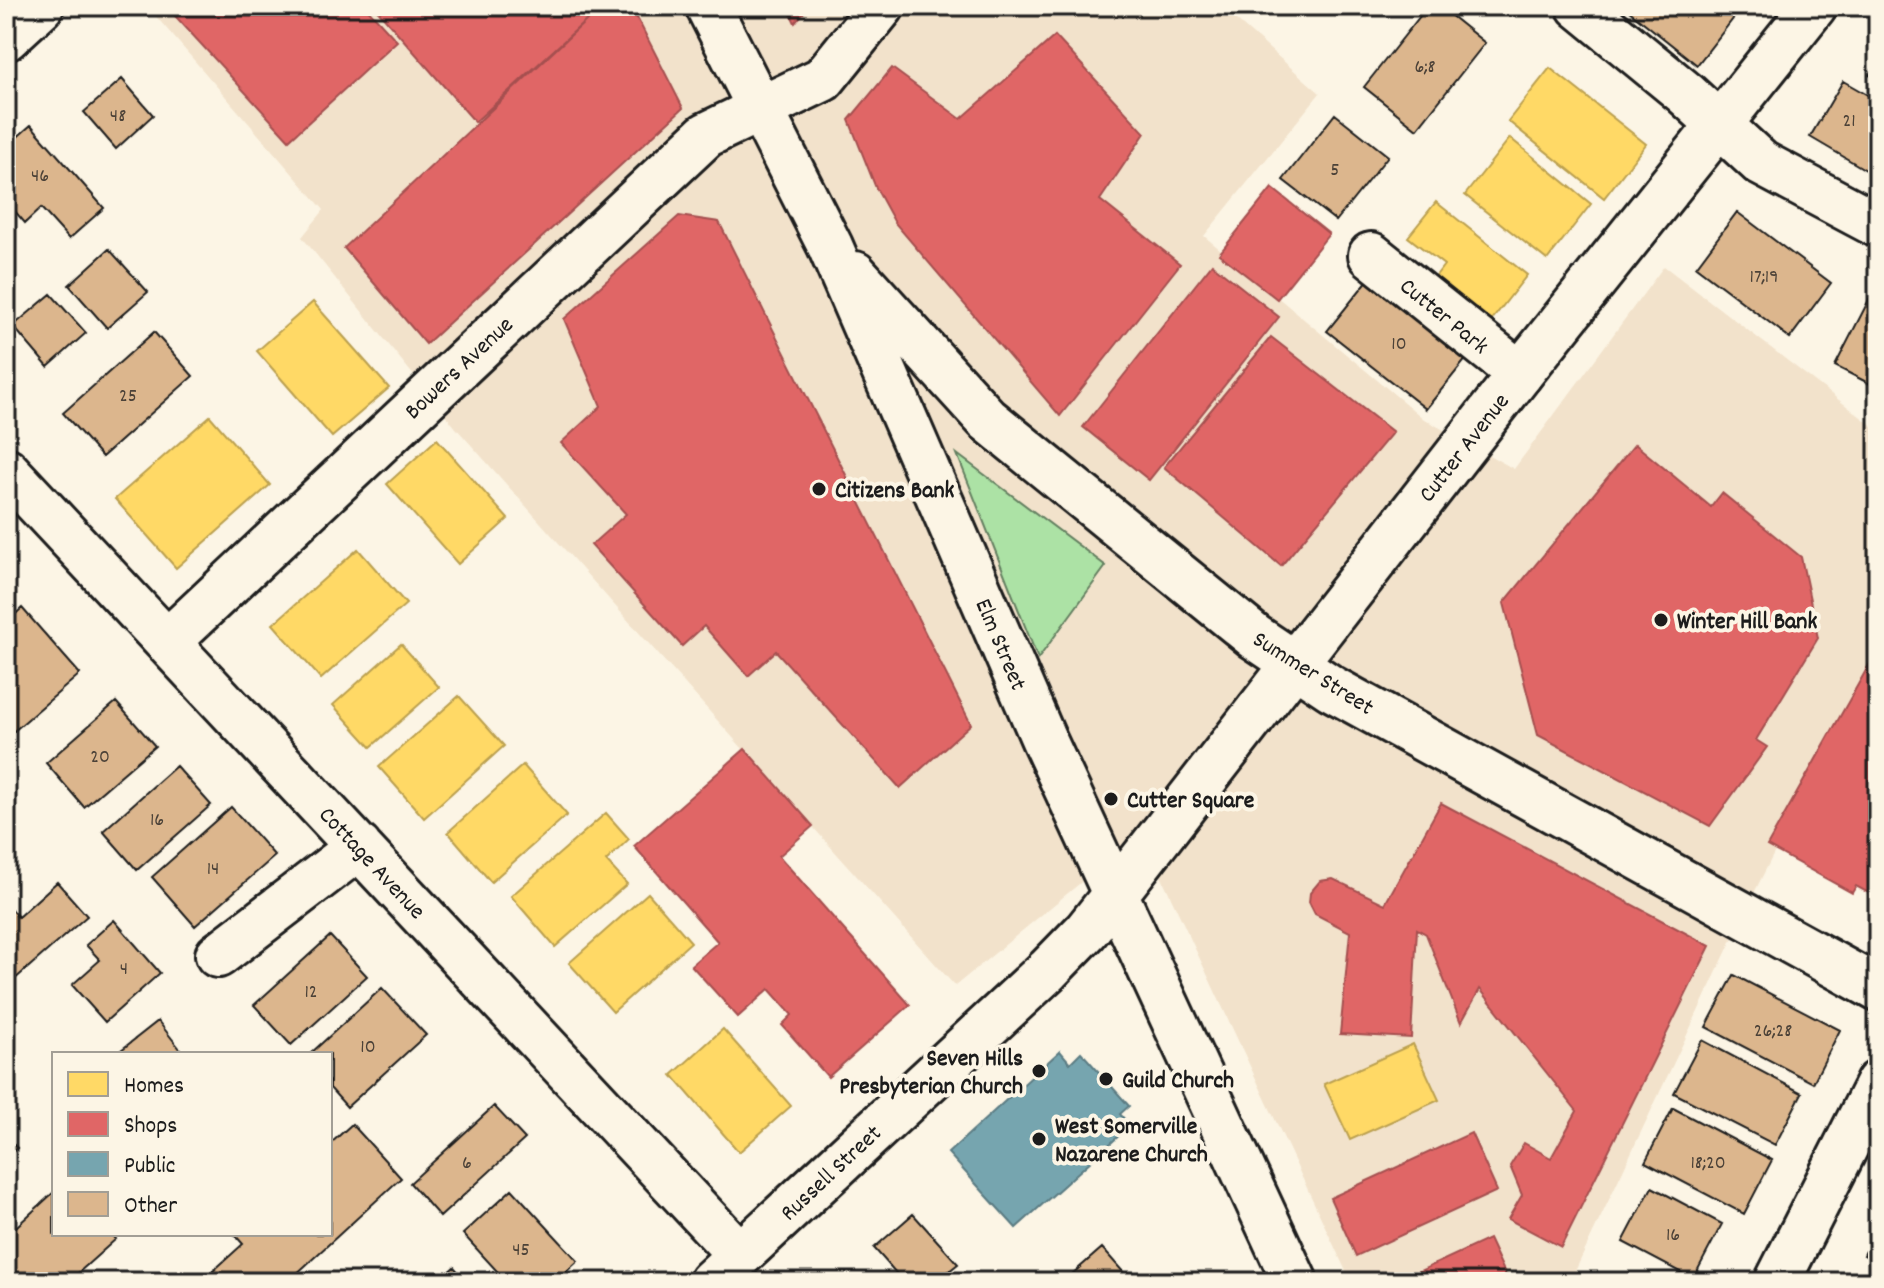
<svg xmlns="http://www.w3.org/2000/svg" width="1884" height="1288" font-family="Dekko,sans-serif">
<style>
.built{fill:#f2e2cb}
.green{fill:#ace2a5;stroke:#647f60;stroke-width:2}
.homes{fill:#ffd966;stroke:#bba050;stroke-width:2}
.shops{fill:#e06666;stroke:#a55050;stroke-width:2}
.public{fill:#76a5af;stroke:#5b7c83;stroke-width:2}
.building{fill:#dcb68d;stroke:#1c1c1c;stroke-width:2}
.lines{fill:none;stroke-linecap:round;stroke-linejoin:round}
.minor-casing{stroke:#1c1c1c;stroke-width:50}
.secondary-casing{stroke:#1c1c1c;stroke-width:50}
.minor{stroke:#fcf5e5;stroke-width:44}
.secondary{stroke:#fcf5e5;stroke-width:44}
.poi-dot{fill:#1c1c1c;stroke:#fcf5e5;stroke-width:3}
.labels{text-anchor:middle;stroke-width:8;stroke-linejoin:round;paint-order:stroke}
.number-label{font-size:20px;fill:#4c4238}
.street-label{font-size:24px;fill:#1c1c1c;stroke:#fcf5e5}
.poi-label{font-size:24px;font-weight:bold;fill:#1c1c1c;stroke:#fcf5e5;text-anchor:start}
</style>
<rect width="100%" height="100%" fill="#fcf5e5"/>
<filter id="ink" filterUnits="userSpaceOnUse"><feTurbulence type="fractalNoise" baseFrequency=".0125" numOctaves="2"/><feDisplacementMap in="SourceGraphic" scale="16" xChannelSelector="R" yChannelSelector="G"/><feConvolveMatrix kernelMatrix="1 2 1 2 8 2 1 2 1" color-interpolation-filters="sRGB"/></filter>
<g filter="url(#ink)">
<!-- built -->
<path class="built" d="M147,6H1220L1320,93L1204,236L1424,419L1514,469L1664,266L1878,430V646L1756,889L1570,1282H1351L1141,833L955,986L456,428L302,237L324,210Z"/>
<!-- green -->
<path class="green" d="M957,454L1106,566L1038,659Z"/>
<!-- homes -->
<path class="homes" d="M1550,68L1646,144L1604,198L1508,121Z
M1510,138L1591,204L1547,260L1465,195Z
M1436,202L1527,275L1484,330L1428,286L1444,265L1408,237Z
M313,302L389,388L332,437L257,351Z
M210,416L270,485L176,568L115,499Z
M437,439L508,519L458,564L387,484Z
M358,549L406,604L321,679L273,624Z
M401,644L439,687L371,747L333,705Z
M459,696L504,746L424,818L379,767Z
M523,765L567,815L491,882L448,832Z
M606,813L629,839L606,861L627,884L555,947L511,896Z
M648,893L691,942L613,1012L569,963Z
M723,1029L791,1106L739,1152L672,1075Z
M1413,1044L1439,1100L1350,1140L1324,1084Z"/>
<!-- shops -->
<path class="shops" d="M166,6H365L397,41L289,140Z
M374,6H602L475,122Z
M602,6H631L683,108L426,344L344,248Z
M787,6H809L795,23Z
M1055,36L1145,133L1100,200L1180,264L1060,416L895,223L876,188L849,120L892,68L961,119Z
M1272,188L1329,234L1277,299L1219,254Z
M679,216L719,222L971,724L900,788L776,651L748,676L704,626L682,646L591,545L626,514L561,443L601,406L564,319Z
M1212,264L1279,317L1149,480L1083,427Z
M1271,337L1393,432L1281,566L1164,467Z
M1635,444L1711,507L1722,493L1801,557L1818,638L1756,740L1767,747L1710,826L1538,735L1504,603Z
M1878,649V898L1856,886L1852,893L1767,846Z
M745,749L813,826L779,856L910,1005L828,1077L782,1025L792,1015L769,989L738,1017L691,965L718,942L634,846Z
M1441,803L1710,946L1561,1247L1508,1219L1522,1195L1510,1166L1524,1143L1551,1158L1577,1111L1480,989L1461,1023L1426,934L1417,929L1411,1038L1340,1034L1350,932L1315,914L1309,902L1310,893L1320,881L1333,879L1385,904Z
M1471,1133L1497,1191L1356,1256L1330,1198Z
M1489,1239L1509,1282H1396Z"/>
<!-- public -->
<path class="public" d="M1060,1051L1070,1063L1081,1052L1129,1106L1120,1114L1130,1126L1016,1228L948,1153Z"/>
<!-- building -->
<path class="building" d="M1326,6H1357L1329,15Z
M1428,6H1439L1485,43L1417,129L1364,87Z
M1623,6H1743L1697,65Z
M1878,61V80L1869,75Z
M122,79L153,115L116,149L84,112Z
M1843,81L1878,101V177L1810,137Z
M1335,114L1388,156L1336,221L1283,180Z
M31,125L104,208L69,239L41,208L25,223L6,201V147Z
M1737,212L1831,283L1790,338L1696,267Z
M109,249L148,292L107,328L69,285Z
M1372,275L1471,353L1426,409L1327,331Z
M1876,286L1878,287V388L1835,366Z
M51,294L86,333L48,367L13,326Z
M154,332L193,376L102,457L63,413Z
M22,608L80,674L6,738V623Z
M116,702L155,746L84,807L46,763Z
M176,766L211,805L137,870L103,831Z
M231,807L275,856L195,926L152,877Z
M57,882L87,916L6,987V904L18,917Z
M114,920L160,973L105,1022L72,985L100,960L86,945Z
M330,936L367,976L291,1045L254,1005Z
M1734,975L1840,1030L1813,1083L1706,1027Z
M382,988L426,1035L347,1107L330,1088V1054H310Z
M158,1021L184,1054H116Z
M1702,1040L1802,1093L1775,1145L1674,1093Z
M494,1106L525,1139L440,1217L410,1183Z
M1673,1108L1772,1160L1744,1214L1645,1162Z
M352,1124L401,1178L293,1277L298,1282H201L243,1244L234,1234H330V1144Z
M6,1137L17,1148L6,1158Z
M1652,1187L1722,1224L1693,1279L1623,1242Z
M512,1189L578,1261L555,1282H507L463,1234Z
M54,1192V1234H111L116,1239L68,1282H6V1236Z
M913,1214L958,1264L948,1272L956,1282H904L874,1248Z
M1878,1225V1262L1864,1255Z
M1102,1248L1132,1282H1063Z
M454,1267L467,1282H437Z"/>
<g class="lines">
<defs>
<path id="minor" d="M1579,6L1685,93L1761,163L1878,225
M6,38L41,6
M1371,255L1520,374
M6,470L740,1255
M167,642L706,135L823,79L882,6
M218,955L359,847
M711,1282L1048,970L1086,931L1117,892
M1777,1282L1878,1083"/>
<path id="secondary" d="M708,6L830,246L1044,740L1295,1282
M855,274L987,419L1255,637L1331,688L1878,989
M1117,892L1520,374L1814,6"/>
</defs>
<!-- minor casing -->
<use href="#minor" class="minor-casing"/>
<!-- secondary casing -->
<use href="#secondary" class="secondary-casing"/>
<!-- minor -->
<use href="#minor" class="minor"/>
<!-- secondary -->
<use href="#secondary" class="secondary"/>
</g>
</g>
<!-- markers -->
<g class="poi-dot">
<circle cx="819" cy="489" r="8"/>
<circle cx="1661" cy="620" r="8"/>
<circle cx="1111" cy="799" r="8"/>
<circle cx="1039" cy="1071" r="8"/>
<circle cx="1106" cy="1079" r="8"/>
<circle cx="1039" cy="1139" r="8"/>
</g>
<g class="labels">
<!-- number labels -->
<g class="number-label">
<text x="1425" y="72">6;8</text>
<text x="118" y="121">48</text>
<text x="1849" y="126">21</text>
<text x="1335" y="175">5</text>
<text x="40" y="181">46</text>
<text x="1764" y="282">17;19</text>
<text x="1399" y="349">10</text>
<text x="128" y="401">25</text>
<text x="100" y="762">20</text>
<text x="157" y="825">16</text>
<text x="213" y="874">14</text>
<text x="124" y="974">4</text>
<text x="311" y="997">12</text>
<text x="1773" y="1036">26;28</text>
<text x="368" y="1052">10</text>
<text x="467" y="1168">6</text>
<text x="1708" y="1168">18;20</text>
<text x="1673" y="1240">16</text>
<text x="521" y="1255">45</text>
</g>
<!-- street labels -->
<g class="street-label">
<text transform="translate(1445 315) rotate(39)" y="8">Cutter Park</text>
<text transform="translate(458 367) rotate(-43)" y="8">Bowers Avenue</text>
<text transform="translate(1463 447) rotate(-52)" y="8">Cutter Avenue</text>
<text transform="translate(1002 644) rotate(67)" y="8">Elm Street</text>
<text transform="translate(1314 672) rotate(32)" y="8">Summer Street</text>
<text transform="translate(373 862) rotate(47)" y="8">Cottage Avenue</text>
<text transform="translate(830 1172) rotate(-43)" y="8">Russell Street</text>
</g>
<!-- poi labels -->
<g class="poi-label">
<text x="835" y="497">Citizens Bank</text>
<text x="1677" y="628">Winter Hill Bank</text>
<text x="1127" y="807">Cutter Square</text>
<text x="1023" y="1065" text-anchor="end">Seven Hills<tspan x="1023" dy="28">Presbyterian Church</tspan></text>
<text x="1122" y="1087">Guild Church</text>
<text x="1055" y="1133">West Somerville<tspan x="1055" dy="28">Nazarene Church</tspan></text>
</g>
</g>
<!-- margin -->
<rect width="1884" height="1288" fill="none" stroke="#fcf5e5" stroke-width="32"/>
<rect x="16" y="16" width="1852" height="1256" fill="none" stroke="#1c1c1c" stroke-width="3" filter="url(#ink)"/>
<!-- legend -->
<rect x="52" y="1052" width="280" height="184" fill="#fcf5e5" stroke="#a29e95" stroke-width="2"/>
<rect x="68" y="1072" width="40" height="24" fill="#ffd966" stroke="#a29e95" stroke-width="2"/>
<text x="124" y="1092" font-size="24" fill="#1c1c1c">Homes</text>
<rect x="68" y="1112" width="40" height="24" fill="#e06666" stroke="#a29e95" stroke-width="2"/>
<text x="124" y="1132" font-size="24" fill="#1c1c1c">Shops</text>
<rect x="68" y="1152" width="40" height="24" fill="#76a5af" stroke="#a29e95" stroke-width="2"/>
<text x="124" y="1172" font-size="24" fill="#1c1c1c">Public</text>
<rect x="68" y="1192" width="40" height="24" fill="#dcb68d" stroke="#a29e95" stroke-width="2"/>
<text x="124" y="1212" font-size="24" fill="#1c1c1c">Other</text>
</svg>
